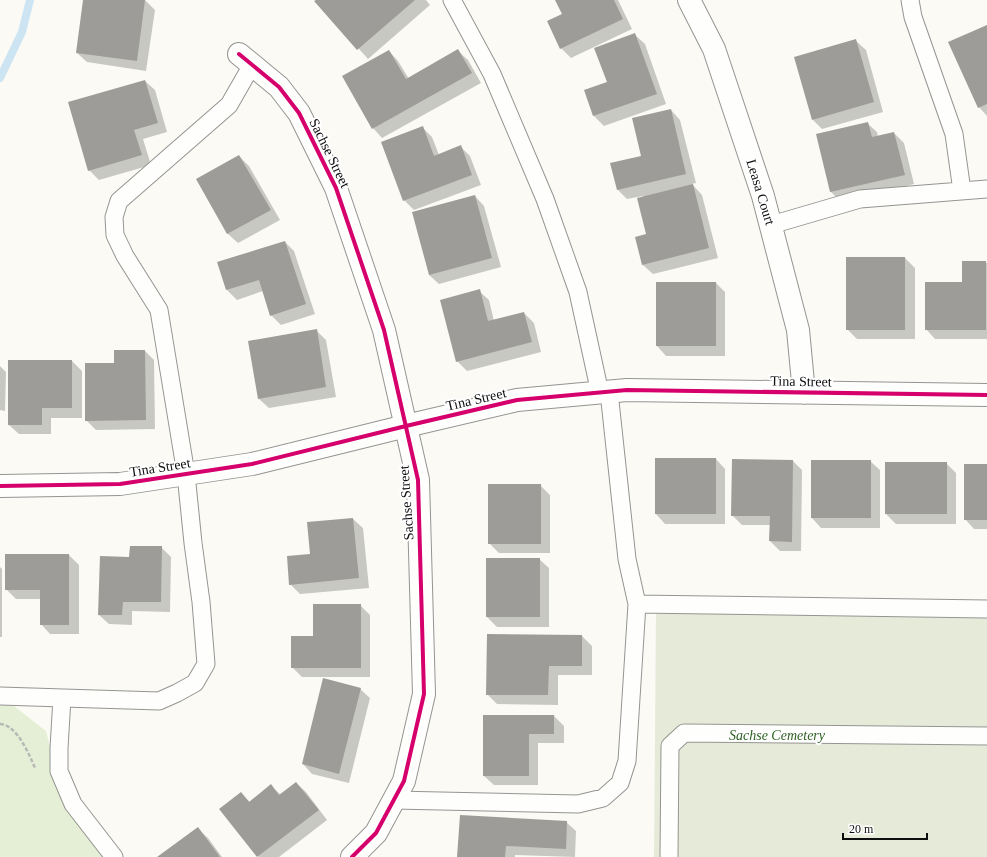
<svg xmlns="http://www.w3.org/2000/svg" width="987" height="857" font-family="'Times New Roman',serif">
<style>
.green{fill:#e4efd5}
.cemetery{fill:#e6ebd9}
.shadow{fill:#0003}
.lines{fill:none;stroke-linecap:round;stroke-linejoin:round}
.stream{stroke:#cde4f2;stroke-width:8}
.building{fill:#9e9c99}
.service-casing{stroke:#959492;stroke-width:19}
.minor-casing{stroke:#959492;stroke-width:24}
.path{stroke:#b8b8b7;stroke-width:2.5;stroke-dasharray:4 2;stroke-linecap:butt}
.service{stroke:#fefefd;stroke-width:17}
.minor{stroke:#fefefd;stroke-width:22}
.cycleway-casing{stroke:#fff;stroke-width:6}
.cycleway{stroke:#d6006c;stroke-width:4}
.labels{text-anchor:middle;stroke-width:4;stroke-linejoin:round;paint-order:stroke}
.street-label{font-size:14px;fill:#0e0e0e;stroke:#fff}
.park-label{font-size:14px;font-style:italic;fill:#2f6123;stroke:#fff}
</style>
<rect width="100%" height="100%" fill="#fbfaf4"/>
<!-- green -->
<path class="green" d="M0,703H10L46,731L64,802L104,857H0Z"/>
<!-- cemetery -->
<path class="cemetery" d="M656,611L987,617V857H654Z"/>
<!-- shadow -->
<path class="shadow" d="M84,0H145L155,10L146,71L87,62L77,53Z
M317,0H426L430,5L368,59L316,1Z
M557,0H618L632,29L571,58L561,48L564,15Z
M987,26V116L979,107Z
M635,35L645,44L666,104L604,126L594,116L585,91L608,83Z
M856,41L866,50L883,112L822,129L813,120Z
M389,51L398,61L409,79L458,51L468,60L481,83L382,138L373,128Z
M145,81L155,90L167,132L143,139L151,165L99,180L89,170Z
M671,110L680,120L696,183L692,184L702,195L718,258L653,274L643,265L648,235L643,196L627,199L618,190L642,156Z
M867,123L877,132L878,137L894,133L904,143L914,184L841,202L831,192L817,134Z
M422,127L432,137L439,155L461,147L470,156L481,185L414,210L404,200Z
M239,156L249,166L280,220L238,243L228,234L197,180Z
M475,196L484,206L501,267L439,284L429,275Z
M285,242L294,251L315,314L281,325L271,315L263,291L237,300L227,290L218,263Z
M905,258L915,268V339H857L847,329Z
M985,262L987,263V339H935L926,329L963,283Z
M716,283L725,292V356H666L657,346Z
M479,291L489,300L494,321L524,313L534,323L541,352L467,371L457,361Z
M316,330L326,340L336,397L269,408L259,399Z
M145,351L154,360L155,429L96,430L86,420L115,364Z
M9,361H72L82,371V418H51V434H19L9,425Z
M0,366L6,372L5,411L0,410Z
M716,459L725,469V524H665L656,514Z
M793,461L802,470L801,551H780L770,541L771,525H742L732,515Z
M812,461H870L880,470V528H821L812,518Z
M946,463L956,473V524H896L886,514Z
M987,465V529H974L965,519Z
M540,485L550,495V553H499L489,543Z
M353,519L363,528L369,588L300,594L290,584L311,555L308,523Z
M161,547L171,557L170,612L132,611V625L109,624L99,615L130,558Z
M69,555L79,565V634H50L41,624V599H16L6,589Z
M539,559L549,568V627H497L487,617Z
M0,567L2,569V637H0Z
M360,605L370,615V677H302L292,667L314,637Z
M582,636L592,646V675H558V705L497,704L487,694Z
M360,689L370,698L349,783L312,774L303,764Z
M484,716H554L564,726V743H538V785H494L484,776Z
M296,783L306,792L327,820L279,857H259L221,809L241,793L250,802L271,786L281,795Z
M566,822L576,831L575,857L515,855V857H458Z
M198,829L208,838L222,857H159Z"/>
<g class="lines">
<!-- stream -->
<path class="stream" d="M0,78L22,32L30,0"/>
</g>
<!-- building -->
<path class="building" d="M83,0H145L137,61L76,53Z
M316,0H415L357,50L314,1Z
M555,0H614L623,19L560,49L547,21L562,14Z
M987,25V104L978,108L948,42Z
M635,33L657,94L593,116L584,90L607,82L594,48Z
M856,39L874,102L812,120L794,57Z
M458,49L472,73L372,129L342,76L389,50L406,79Z
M145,80L158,123L134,130L142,155L88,171L68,102Z
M671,109L686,174L617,190L610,163L641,156L632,118Z
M868,122L872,137L894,132L905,175L830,192L816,134Z
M423,126L434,156L461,145L472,175L403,201L381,142Z
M239,155L271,210L227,234L196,179Z
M693,184L709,248L642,265L635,237L646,234L637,198Z
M475,195L492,258L429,275L412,212Z
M285,241L306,304L270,316L259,280L226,290L217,262Z
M846,257H905V330H846Z
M962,261H986V330H925V282H962Z
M656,282H716V346H656Z
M480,289L488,321L524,312L532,342L456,362L440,300Z
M317,329L326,387L258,399L248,341Z
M114,350H145L146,420L85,421V363H114Z
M8,360H72V408H42V425H8Z
M655,458H716V514H655Z
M732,459L793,460L792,542L769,541L770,516H731Z
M811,460H871V518H811Z
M885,462H947V514H885Z
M964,464H987V520H964Z
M488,484H541V544H488Z
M353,518L359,578L289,585L287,556L310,554L307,522Z
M130,546H162L161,602H123L122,615H98L100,556L129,557Z
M5,554H69V625H40V590H5Z
M486,558H540V617H486Z
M313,604H361V668H291V636H313Z
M487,634L582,635V666H549L548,695H486Z
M323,678L361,688L339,774L302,764Z
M483,715H554V734H529V776H483Z
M296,782L319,810L257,857L219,809L241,792L249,802L271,784L279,795Z
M460,815L567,821L566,849L506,846L505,857H457Z
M198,827L220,857H157Z"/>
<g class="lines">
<defs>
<path id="service" d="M452,0L492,74L545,199L578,292L600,393
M910,0L913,17L954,134L962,191
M771,225L860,199L987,189
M609,392L627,559L637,604L987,609
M0,696L159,701L177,693L195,683L206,664L201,602L193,543L186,474L159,310L125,256L115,235L114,217L119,201L229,105L252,65
M62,698L59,748V771L73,804L114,857
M394,800L578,804L603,798L620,783L627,761L637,604
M669,857L670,746L684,733L987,736"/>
<path id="minor" d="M689,0L714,49L763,196L798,330L804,393
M239,54L279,87L299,113L336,188L384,330L418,480L424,694L404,781L376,833L352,857
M0,486L120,484L252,464L406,426L517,400L627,390L987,395"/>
</defs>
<!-- service casing -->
<use href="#service" class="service-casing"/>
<!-- minor casing -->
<use href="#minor" class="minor-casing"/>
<!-- path -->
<path class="path" d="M0,724C17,725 29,754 35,768"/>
<!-- service -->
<use href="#service" class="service"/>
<!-- minor -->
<use href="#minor" class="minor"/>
<defs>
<path id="cycleway" d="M239,54L279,87L299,113L336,188L384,330L418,480L424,694L404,781L376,833L352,857
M0,486L120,484L252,464L406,426L517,400L627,390L987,395"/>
</defs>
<!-- cycleway casing -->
<use href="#cycleway" class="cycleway-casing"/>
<!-- cycleway -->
<use href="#cycleway" class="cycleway"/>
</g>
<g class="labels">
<!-- street labels -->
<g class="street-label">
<text transform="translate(330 153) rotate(64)" y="5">Sachse Street</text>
<text transform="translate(761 192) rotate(73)" y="5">Leasa Court</text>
<text transform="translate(801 381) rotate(1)" y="5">Tina Street</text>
<text transform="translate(476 399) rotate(-13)" y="5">Tina Street</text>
<text transform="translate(160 467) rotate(-9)" y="5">Tina Street</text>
<text transform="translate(406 503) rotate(-94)" y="5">Sachse Street</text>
</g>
<!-- park labels -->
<g class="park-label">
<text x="777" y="740">Sachse Cemetery</text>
</g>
</g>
<!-- scale -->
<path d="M843 833v6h84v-6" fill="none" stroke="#0e0e0e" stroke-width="2"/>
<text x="849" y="833" font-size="12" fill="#0e0e0e" stroke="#ffffff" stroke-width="3" paint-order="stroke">20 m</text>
</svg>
